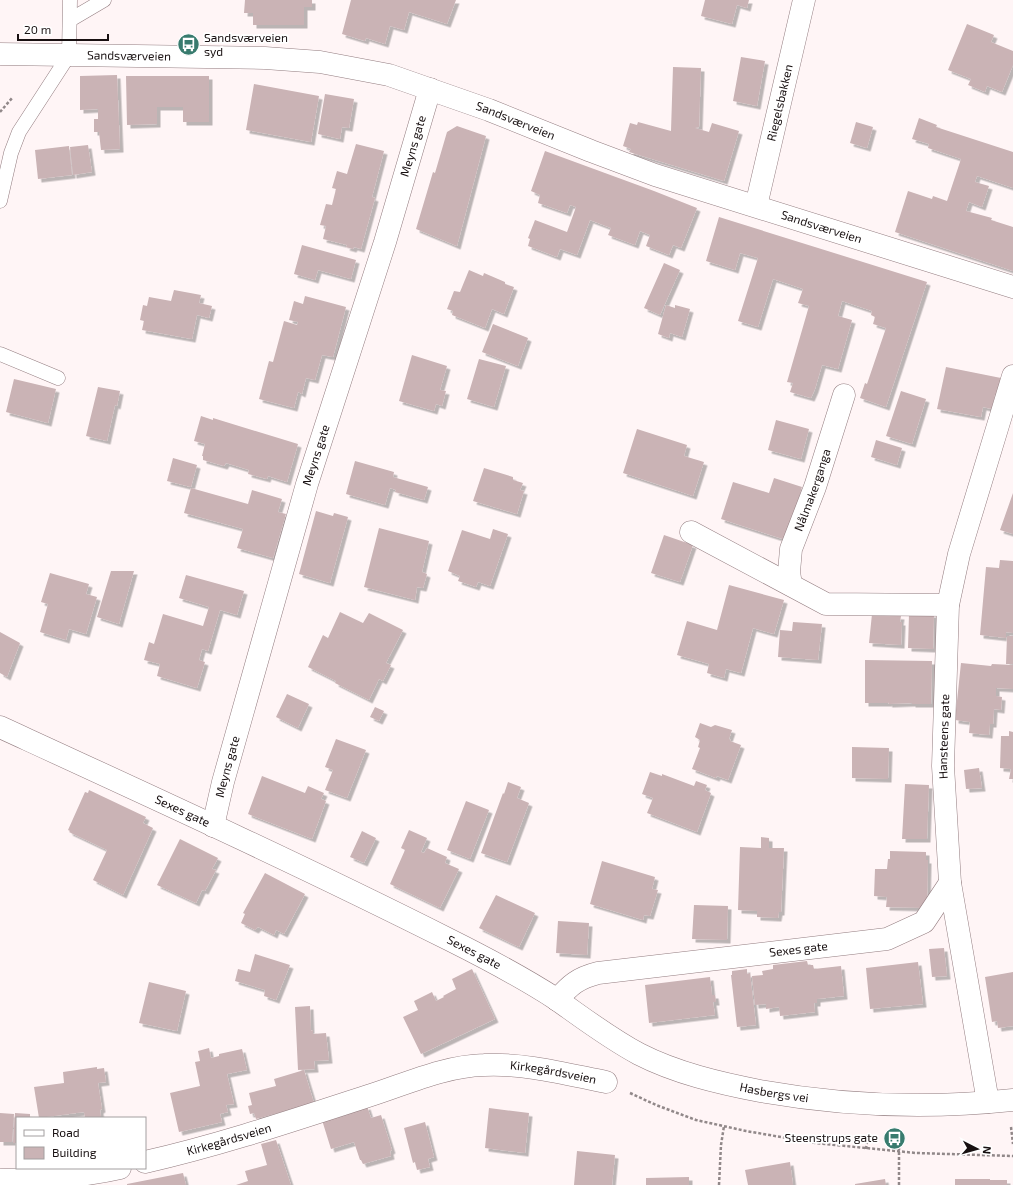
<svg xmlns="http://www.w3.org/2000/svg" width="1013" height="1185" font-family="'Exo 2',sans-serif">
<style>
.building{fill:#cab3b5;filter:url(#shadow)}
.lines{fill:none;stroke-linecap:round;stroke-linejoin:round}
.service-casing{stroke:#937d80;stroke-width:15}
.minor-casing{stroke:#937d80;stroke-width:23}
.tertiary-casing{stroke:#937d80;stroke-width:23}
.path{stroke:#918889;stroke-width:2.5;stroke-dasharray:3 2;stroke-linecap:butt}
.service{stroke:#fff;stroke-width:14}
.minor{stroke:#fff;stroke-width:22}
.tertiary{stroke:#fff;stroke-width:22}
.labels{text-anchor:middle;stroke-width:3.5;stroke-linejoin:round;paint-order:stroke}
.poi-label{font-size:12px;fill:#181011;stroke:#fff;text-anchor:start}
.street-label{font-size:12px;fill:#181011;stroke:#fff}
</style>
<defs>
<filter id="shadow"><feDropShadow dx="3.5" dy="3.5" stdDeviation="0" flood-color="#0004"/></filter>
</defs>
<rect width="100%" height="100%" fill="#fff5f6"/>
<!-- building -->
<path class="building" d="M245,0H312V7H304V25H253V13H244Z
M351,0H456L447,24L409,12L404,30L390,26L385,44L366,38L365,41L342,34Z
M705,0H749L747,8L737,5L732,24L701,16Z
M967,24L994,35L991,42L1013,51V65L1002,92L987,86L985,92L968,85L971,79L948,70Z
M741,57L765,61L757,106L733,101Z
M673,67L701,68L699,127L695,128L709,132L712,123L739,131L724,181L629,152L631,149L623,146L630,123L637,125L638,122L671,131Z
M117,75L120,149L101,150L99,132H94V119H98V109L80,110V76Z
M126,76H209V122H183V107H157V124L127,125Z
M254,84L319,96L311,142L246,130Z
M325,94L354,99L349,128L342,127L340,139L318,134Z
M919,118L937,125L936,127L1013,152V188L977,176L975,182L989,186L982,207L969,202L966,211L992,218L991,220L1013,227V271L895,232L908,191L932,199L933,196L947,201L961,159L928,148L929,144L912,139Z
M856,122L873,127L867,148L850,143Z
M457,126L486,136L457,246L416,229L433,172L435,173L447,132Z
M356,144L384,151L372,197L375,198L361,249L354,247L353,249L346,247L347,245L323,239L326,226L320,225L326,204L332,205L336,189L332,188L337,171L347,174Z
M88,145L92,172L73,175L70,147Z
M69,146L72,175L38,179L35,150Z
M545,151L654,191L697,208L681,248L673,245L669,255L646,246L650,235L640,231L635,245L608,235L611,228L590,220L577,255L560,249L557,257L528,246L530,239L528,238L535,220L567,232L576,207L570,205L567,213L538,203L540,195L531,191Z
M719,217L927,282L886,407L860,398L865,383L867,384L886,328L873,324L875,317L871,315L872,311L842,301L838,316L852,320L838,369L822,365L815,389L811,398L790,392L793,383L787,382L809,306L798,303L803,289L773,279L758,327L738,321L758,258L740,253L735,270L706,261Z
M302,245L356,260L351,279L318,270L315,280L294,274Z
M664,263L680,270L660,315L644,308Z
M469,270L483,276L484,273L505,282V284L514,287L504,314L492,309L485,328L452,315L453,311L447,309L454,291L460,292Z
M174,290L201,295L199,303L212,306L209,318L197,315L192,339L142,330L144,321L140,320L143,305L147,306L149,297L171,301Z
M305,296L346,307L333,357L322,355L315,380L306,378L302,394L298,392L294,408L259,399L269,361L273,362L284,321L297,325L298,322L289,320L294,301L303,304Z
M666,305L675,308V305L690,309L682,337L670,333L669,338L658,334Z
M493,324L528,338L518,366L482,352Z
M412,355L447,366L440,390L446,391L442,406L436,404L434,411L399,401Z
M479,359L506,366L494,407L467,399Z
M946,367L1001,378L998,394H995L992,409L983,407L981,417L937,409Z
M14,379L56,389L48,423L6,412Z
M98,387L120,391L117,406L115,405L107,441L86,436Z
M901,391L926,399L912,444L886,436Z
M201,416L213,420V418L298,444L287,482L268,476L267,479L248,474L249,470L226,463L224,466L203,460V456H202L205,444L194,441Z
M776,420L809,429L801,459L768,450Z
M637,429L687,445L684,456L704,462L693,496L623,473Z
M876,440L902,448L897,465L871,457Z
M173,458L197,465L191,487L167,481Z
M355,461L394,472L393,477L428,487L424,500L395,492L396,490L390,488L385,505L346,494Z
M484,468L513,477V480L523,483L520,490L524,491L517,514L473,501Z
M774,478L802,487L786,540L721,519L733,482L769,493Z
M191,488L248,504L252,490L282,499L278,512L286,514L273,558L237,548L243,529L184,513Z
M1013,493V534L1000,530Z
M316,511L333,516L334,513L348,517L330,583L299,574Z
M379,528L429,541L422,572L427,574L423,588L417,587L415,600L364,587Z
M493,529L508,534L490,586L478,582L476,587L458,581L460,576L448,571L462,530L490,539Z
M664,535L693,545L680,582L651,573Z
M1000,560L1013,561V633L1006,632V638L980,635L986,567L999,568Z
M111,571H134L119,624L97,617Z
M50,573L89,584L86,594L97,597L86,634L69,629L66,640L40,632L48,604L41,602Z
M186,575L244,591L237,615L220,610L208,651L202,649L199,660L205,662L197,688L157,676L160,664L144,660L149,642L154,644L163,614L203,626L209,607L179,598Z
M729,585L784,600L774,634L753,628L741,673L726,669L724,678L707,673L709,664L677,655L687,621L717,630Z
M340,612L363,623L369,613L403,630L386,663L391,665L383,681L379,679L369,700L335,683L336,681L308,667L323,635L328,638Z
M872,614L901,616L900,622H902L901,645L869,643Z
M909,614H934L933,649L908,648Z
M793,622L822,624L818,660L778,657L780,630L792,631Z
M0,632L20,643L7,677L0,673Z
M1007,636H1013V664H1006Z
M865,660L932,661L931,704H912V703L889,704L888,702V703H865Z
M961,663L991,666L992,664L1013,665V689L996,688V696L1002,697L1001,710L994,709L993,724H990L989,735L969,733L970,722L955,720Z
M287,694L309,704L298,728L276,717Z
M375,707L384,711L379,721L370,717Z
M700,723L711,727L715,725L732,730L729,739L731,740L730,741L741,745L728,780L717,776L716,778L692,769L700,748L698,747L700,740L695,737Z
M1009,731L1013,732V779H1009L1011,769L1000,768L1001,736H1009Z
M336,739L366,750L347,798L325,790L333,770L325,767Z
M852,747L889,748L888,779L852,778Z
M979,768L982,788L966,789L964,770Z
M650,772L662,776V774L694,786L696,781L707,785L705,790L711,793L697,832L647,813L653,798L642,794Z
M262,776L305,793L308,786L324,793L321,799L326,801L312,839L248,814Z
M508,782L521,787L517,798L529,803L507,862L481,853L503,793L504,794Z
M905,784L929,785L927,839H902Z
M89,790L146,817L143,823L153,828L123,895L93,880L107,850L69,832L70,831L68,830L85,792L88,793Z
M466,801L489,810L470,859L447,850Z
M409,830L427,838L421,852L424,853L427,848L447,857L445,863L459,869L440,908L390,884L405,850L401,848Z
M362,831L376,838L364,863L350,857Z
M761,837L769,838V848H784L781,912H779L778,918L757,917V911L738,910L740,847L761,848Z
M180,839L218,858L212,869L216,870L205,891L202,890L196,903L157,885Z
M890,851L926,852V860H928L927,908L886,907L887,897L874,896L875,869H887L888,859H890Z
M602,861L655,877L652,889L658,890L650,916L644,915L643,920L590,904Z
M265,873L305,894L284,934L276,930L274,935L258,927L255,930L241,923L245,914L243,913Z
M496,895L535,913L519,947L479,928Z
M694,905L728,906L727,940L692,939Z
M558,921L589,923L587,955L556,953Z
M944,948L947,976L932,977L929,949Z
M255,954L290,965L276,1000L264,996L265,990L235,981L238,969L250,972Z
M807,961L808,965H813L814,969L841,966L844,996L817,999V1003H814L815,1012L780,1016L779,1007L766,1009V1004L755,1005L752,976L763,975L762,971L773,969V965Z
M918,962L923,1004L870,1009L866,968Z
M472,969L495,1019L421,1054L403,1017L418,1010L414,1001L432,992L436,1001L444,997L443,996L456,989L452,979Z
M747,969V974L750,973L756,1025L737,1027L731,975H732V971Z
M1013,972V1026L998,1028L997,1021L992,1022L985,977Z
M710,977L712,995H715L716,1002H713L715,1015L649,1023L645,985Z
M149,982L186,991L177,1031L139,1023Z
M310,1006L311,1031L313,1030V1034L326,1033L329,1060L314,1061L315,1069L298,1070L295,1007Z
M209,1048L211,1058L219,1056V1054L242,1049L247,1070L227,1074L234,1104L226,1105L228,1112L220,1114L222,1122L179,1132L170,1093L200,1086L195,1062L200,1061L198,1051Z
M97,1067V1069L104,1068L106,1082L98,1083L102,1109L100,1110L101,1117L85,1118L84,1112L39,1118L34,1087L64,1083L63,1072Z
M304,1070L314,1103L256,1119L254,1113L250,1114L248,1106L252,1105L249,1093L276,1086L274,1079Z
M367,1106L371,1118L381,1115L392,1150L390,1151L391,1156L363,1164L361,1160H360L354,1142L331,1149L322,1120Z
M489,1108L529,1113L525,1153L485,1148Z
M0,1113L14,1114L12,1142H0Z
M15,1113L30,1114V1118H17V1143H13Z
M425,1122L434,1157L428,1159L430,1167L417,1170L415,1162L413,1163L404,1128Z
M276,1140L291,1185H236L248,1181L245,1171L267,1165L261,1144Z
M577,1151L615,1155L612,1185H574Z
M790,1162L793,1185H748L745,1170Z
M183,1173L186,1185H127V1184Z
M689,1177V1185H646V1178Z
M885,1179L886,1185H855V1184Z
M955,1179H990V1180H1007V1185H955Z"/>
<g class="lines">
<defs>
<path id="service" d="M70,20L104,0
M0,201L11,153L19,132L69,55L70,0
M0,354L58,378"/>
<g id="minor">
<path id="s1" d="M0,54L265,58L320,62L389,75L489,110L591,151L655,175L1013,287"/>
<path id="s2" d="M756,206L804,0"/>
<path d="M691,532L826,604L948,605"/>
<path id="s3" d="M791,585L789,572L791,549L815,487L844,395"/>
<path id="s4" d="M213,826L223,782L307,484L385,242L430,89"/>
<path id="s5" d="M557,1000C570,985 578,978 598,973L887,939L924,922L950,883"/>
<path id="s6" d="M988,1102L950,883L943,766L948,605L959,554L1013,376"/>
<path id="s7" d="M145,1162C220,1145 294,1120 368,1096C406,1084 444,1066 484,1065C525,1063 566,1074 606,1082"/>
<path d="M0,1180C40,1179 81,1177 120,1168"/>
</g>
<g id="tertiary">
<path id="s8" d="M0,727C150,796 301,865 450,940C486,958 522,977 556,999C583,1018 609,1038 639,1054C676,1073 719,1083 760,1091C844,1106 928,1109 1013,1100"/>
</g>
</defs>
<!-- service casing -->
<use href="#service" class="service-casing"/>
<!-- minor casing -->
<use href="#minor" class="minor-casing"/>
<!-- tertiary casing -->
<use href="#tertiary" class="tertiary-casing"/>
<!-- path -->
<path class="path" d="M0,112L13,97
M630,1093L656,1105L696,1120L746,1131L816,1143L916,1153L1013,1156
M1011,1127L1013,1144
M866,1149L867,1142
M719,1185L721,1145L724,1126
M899,1185V1145"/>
<!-- service -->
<use href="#service" class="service"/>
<!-- minor -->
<use href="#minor" class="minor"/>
<!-- tertiary -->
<use href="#tertiary" class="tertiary"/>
</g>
<!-- icons -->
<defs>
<symbol id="bus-disc" viewBox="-11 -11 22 22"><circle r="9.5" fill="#387b6e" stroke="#fff"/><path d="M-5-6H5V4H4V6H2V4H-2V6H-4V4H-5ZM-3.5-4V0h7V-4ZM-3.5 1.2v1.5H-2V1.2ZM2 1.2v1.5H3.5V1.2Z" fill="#fff"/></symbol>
</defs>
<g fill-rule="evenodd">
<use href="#bus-disc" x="176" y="32" width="25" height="25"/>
<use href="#bus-disc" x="882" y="1126" width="25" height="25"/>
</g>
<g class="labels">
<!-- poi labels -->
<g class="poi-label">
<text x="204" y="42">Sandsværveien<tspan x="204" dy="14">syd</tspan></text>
<text x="878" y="1142" text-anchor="end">Steenstrups gate</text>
</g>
<!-- street labels -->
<g class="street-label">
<text dy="4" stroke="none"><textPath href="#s1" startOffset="129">Sandsværveien</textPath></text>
<text dy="4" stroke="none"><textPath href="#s2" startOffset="106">Riegelsbakken</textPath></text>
<text dy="4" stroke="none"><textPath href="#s1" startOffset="525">Sandsværveien</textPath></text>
<text dy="4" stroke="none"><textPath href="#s4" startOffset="709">Meyns gate</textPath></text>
<text dy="4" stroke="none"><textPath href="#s1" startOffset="849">Sandsværveien</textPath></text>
<text dy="4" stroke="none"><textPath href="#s4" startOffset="385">Meyns gate</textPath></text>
<text dy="4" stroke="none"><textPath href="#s3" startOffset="99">Nålmakerganga</textPath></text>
<text dy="4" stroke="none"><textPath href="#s6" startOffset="369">Hansteens gate</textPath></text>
<text dy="4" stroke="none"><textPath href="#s4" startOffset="61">Meyns gate</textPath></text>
<text dy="4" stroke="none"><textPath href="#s8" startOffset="201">Sexes gate</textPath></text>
<text dy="4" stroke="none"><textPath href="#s5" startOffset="252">Sexes gate</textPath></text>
<text dy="4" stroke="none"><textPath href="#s8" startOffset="525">Sexes gate</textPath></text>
<text dy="4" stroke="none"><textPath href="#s7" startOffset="423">Kirkegårdsveien</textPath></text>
<text dy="4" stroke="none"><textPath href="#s8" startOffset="860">Hasbergs vei</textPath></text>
<text dy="4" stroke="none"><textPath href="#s7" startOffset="87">Kirkegårdsveien</textPath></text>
</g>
</g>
<!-- legend -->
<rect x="16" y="1117" width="130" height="52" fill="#ffffff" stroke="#a39fa0"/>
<rect x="24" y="1130" width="20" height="6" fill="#ffffff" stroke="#a39fa0"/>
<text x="52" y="1137" font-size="12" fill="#181011">Road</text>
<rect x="24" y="1147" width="20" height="12" fill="#cab3b5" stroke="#a39fa0"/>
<text x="52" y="1157" font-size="12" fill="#181011">Building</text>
<!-- north arrow -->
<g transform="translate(977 1149) rotate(96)" stroke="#ffffff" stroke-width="3" paint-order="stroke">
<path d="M0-3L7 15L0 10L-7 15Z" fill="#181011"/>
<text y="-6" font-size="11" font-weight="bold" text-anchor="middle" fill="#181011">N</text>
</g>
<!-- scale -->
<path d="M18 34v6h90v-6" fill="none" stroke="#181011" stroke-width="2"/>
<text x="24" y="34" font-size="12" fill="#181011" stroke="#ffffff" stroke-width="3" paint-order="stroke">20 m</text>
</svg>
